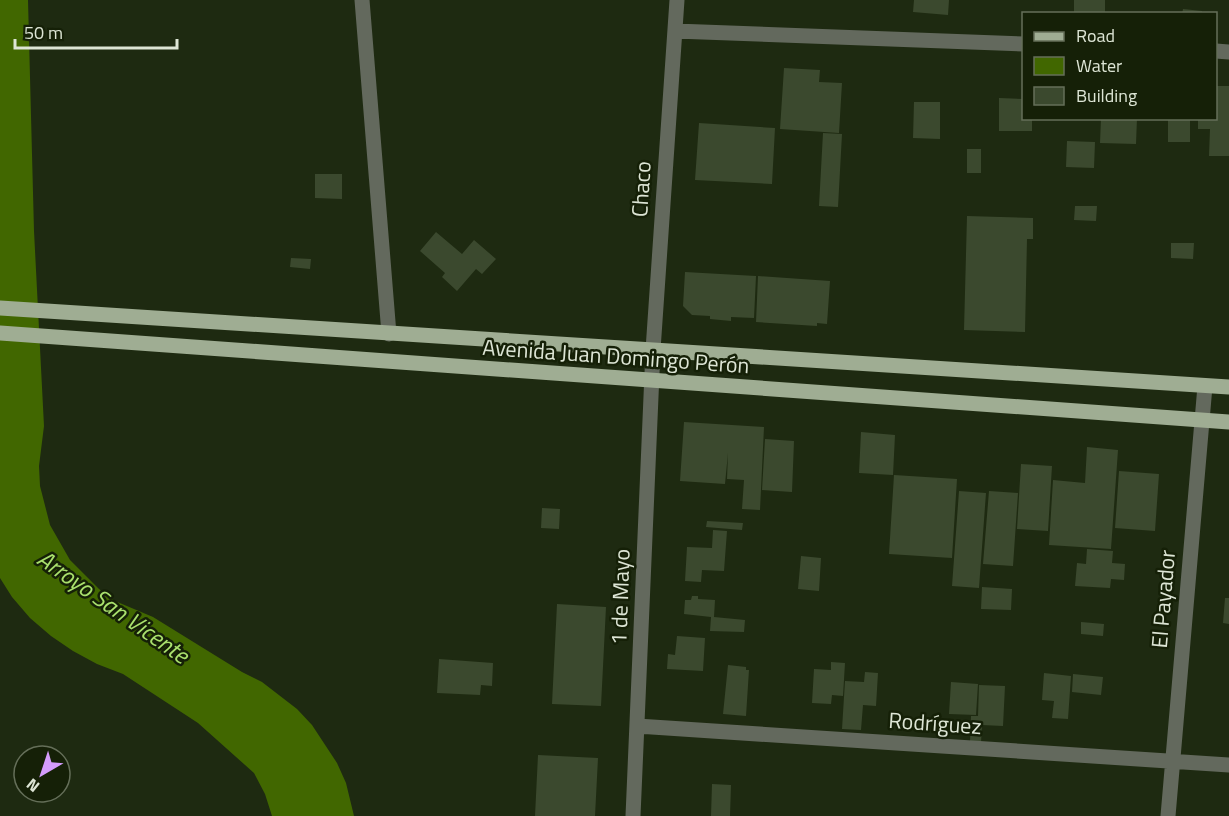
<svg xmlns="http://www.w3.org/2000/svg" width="1229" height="816" font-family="'Titillium Web',sans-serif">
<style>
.water{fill:#416700}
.building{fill:#3b492e}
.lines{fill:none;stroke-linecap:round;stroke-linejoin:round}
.minor{stroke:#63695d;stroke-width:15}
.major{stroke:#9fad93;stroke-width:15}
.labels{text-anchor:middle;stroke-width:5;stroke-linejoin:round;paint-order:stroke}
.street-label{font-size:22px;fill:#dde5d5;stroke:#152007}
.water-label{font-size:24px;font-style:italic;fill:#aae16d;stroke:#152007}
</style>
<rect width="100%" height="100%" fill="#1e2a11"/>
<!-- water -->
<path class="water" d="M0,0H28L34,231L44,426L39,466L40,486L50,525L70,560L99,589L115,601L153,617L242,672L262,682L297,709L312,725L337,763L346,783L354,816H272L265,794L254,773L198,723L123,674L97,664L73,651L51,636L30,618L12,597L0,578Z"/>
<!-- building -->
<path class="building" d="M914,0H949L948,15L913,12Z
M1074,0H1105V14H1074Z
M1183,9L1202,11V14H1182Z
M784,68L820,70L819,82L842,83L839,133L780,129Z
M1216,86H1229V156H1209L1210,129H1198V118H1216Z
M999,98L1024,99V118H1032V131H999Z
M914,102H940V139L913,138Z
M1101,118H1137L1136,144L1100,143Z
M1168,118H1190V142H1168Z
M699,123L775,128L772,184L695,180Z
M823,133L842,134L838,207L819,206Z
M1067,141L1095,142L1094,168L1066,167Z
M967,149H981V173H967Z
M315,174H342V199L315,198Z
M1075,206H1097L1096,221L1074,220Z
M967,216L1033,218V239H1027L1025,332L964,330Z
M436,232L462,254L474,240L496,259L482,274L476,269L457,291L442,277L445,273L420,251Z
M1171,243H1194L1193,259L1171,258Z
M291,258L311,259L310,269L290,267Z
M685,272L756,276L754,318L731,317V321L710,319V316L692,315L683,306Z
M758,276L830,281L827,324L817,323V326L756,322Z
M684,422L764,427L760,510L742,509L744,480L727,479L728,453L725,484L680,481Z
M861,432L895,435L893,475L859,473Z
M765,439L794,441L792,492L762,490Z
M1087,447L1118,450L1111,549L1049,545L1053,480L1085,483Z
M1021,464L1052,466L1048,531L1017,529Z
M1119,471L1159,474L1155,531L1115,528Z
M894,475L957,479L952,558L889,554Z
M959,491L986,493L979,588L952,586Z
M989,491L1018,493L1013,566L983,564Z
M542,508L560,509L559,529L541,528Z
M707,521L743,523L742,530L706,527Z
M713,530L727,531L724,571L702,570L701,582L685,581L687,547L712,548Z
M1087,549L1113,551L1112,563L1125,564L1124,580L1111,579L1110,588L1075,586L1077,563L1086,564Z
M801,556L821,558L819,591L798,589Z
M982,587L1012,589L1011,610L981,609Z
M692,596H698V599L715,600L714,617L745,620L744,632L710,631L711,617L684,614L685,600H691Z
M1225,598H1229V624L1223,623Z
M557,604L606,607L601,706L552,704Z
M1081,622L1104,624L1103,636L1081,634Z
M677,636L705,638L703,671L667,669L668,654L675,655Z
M439,659L493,663L492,686L481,685L480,695L437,693Z
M831,662L845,663L843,696L832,695L831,704L812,703L814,669L831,670Z
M728,665L746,667V670H749L746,716L723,714Z
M865,672L878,673L876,706L863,705L861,730L842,729L845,681L864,682Z
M1044,673L1071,676L1068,719L1052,718L1054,701L1042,700Z
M1073,674L1103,677L1101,695L1072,692Z
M951,682L978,684L976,715L949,714Z
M979,685L1005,686L1003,726L982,725L981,743L970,742L971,716H978Z
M538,755L598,758L595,816H535Z
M712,784L731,785L730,816H711Z"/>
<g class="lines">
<!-- minor -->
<path class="minor" d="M362,0L389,334
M675,31L1024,44
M1216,51L1229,52
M637,726L1229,765
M633,816L653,350L677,0
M1168,816L1205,386"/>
<!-- major -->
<path class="major" d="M0,308L1229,387
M0,333L1229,422"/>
</g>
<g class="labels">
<!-- street labels -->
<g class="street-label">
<text transform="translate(641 189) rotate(-86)" y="8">Chaco</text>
<text transform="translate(616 356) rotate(4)" y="8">Avenida Juan Domingo Perón</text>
<text transform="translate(620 597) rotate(-88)" y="8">1 de Mayo</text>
<text transform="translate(1163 599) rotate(-85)" y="8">El Payador</text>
<text transform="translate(935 723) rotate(4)" y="8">Rodríguez</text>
</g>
<!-- water labels -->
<g class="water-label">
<text transform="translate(113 607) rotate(35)" y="8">Arroyo San Vicente</text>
</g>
</g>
<!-- legend -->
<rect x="1022" y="12" width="195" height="108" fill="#152007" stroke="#656f59" stroke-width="1.5"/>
<rect x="1034" y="32" width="30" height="9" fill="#9fad93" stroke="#656f59" stroke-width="1.5"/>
<text x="1076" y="42" font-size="18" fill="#dde5d5">Road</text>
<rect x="1034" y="57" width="30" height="18" fill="#416700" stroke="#656f59" stroke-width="1.5"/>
<text x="1076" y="72" font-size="18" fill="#dde5d5">Water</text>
<rect x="1034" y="87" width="30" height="18" fill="#3b492e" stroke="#656f59" stroke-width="1.5"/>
<text x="1076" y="102" font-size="18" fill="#dde5d5">Building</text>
<!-- north arrow -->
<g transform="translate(42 774) rotate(219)"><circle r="28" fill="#152007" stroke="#656f59" stroke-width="1.5"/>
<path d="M0-4.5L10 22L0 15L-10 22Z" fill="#d49cfc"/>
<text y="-9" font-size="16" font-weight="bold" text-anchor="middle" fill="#dde5d5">N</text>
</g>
<!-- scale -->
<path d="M15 39v9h162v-9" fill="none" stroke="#dde5d5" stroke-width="3"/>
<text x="24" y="39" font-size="18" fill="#dde5d5" stroke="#152007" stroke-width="4.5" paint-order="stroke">50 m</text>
</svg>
